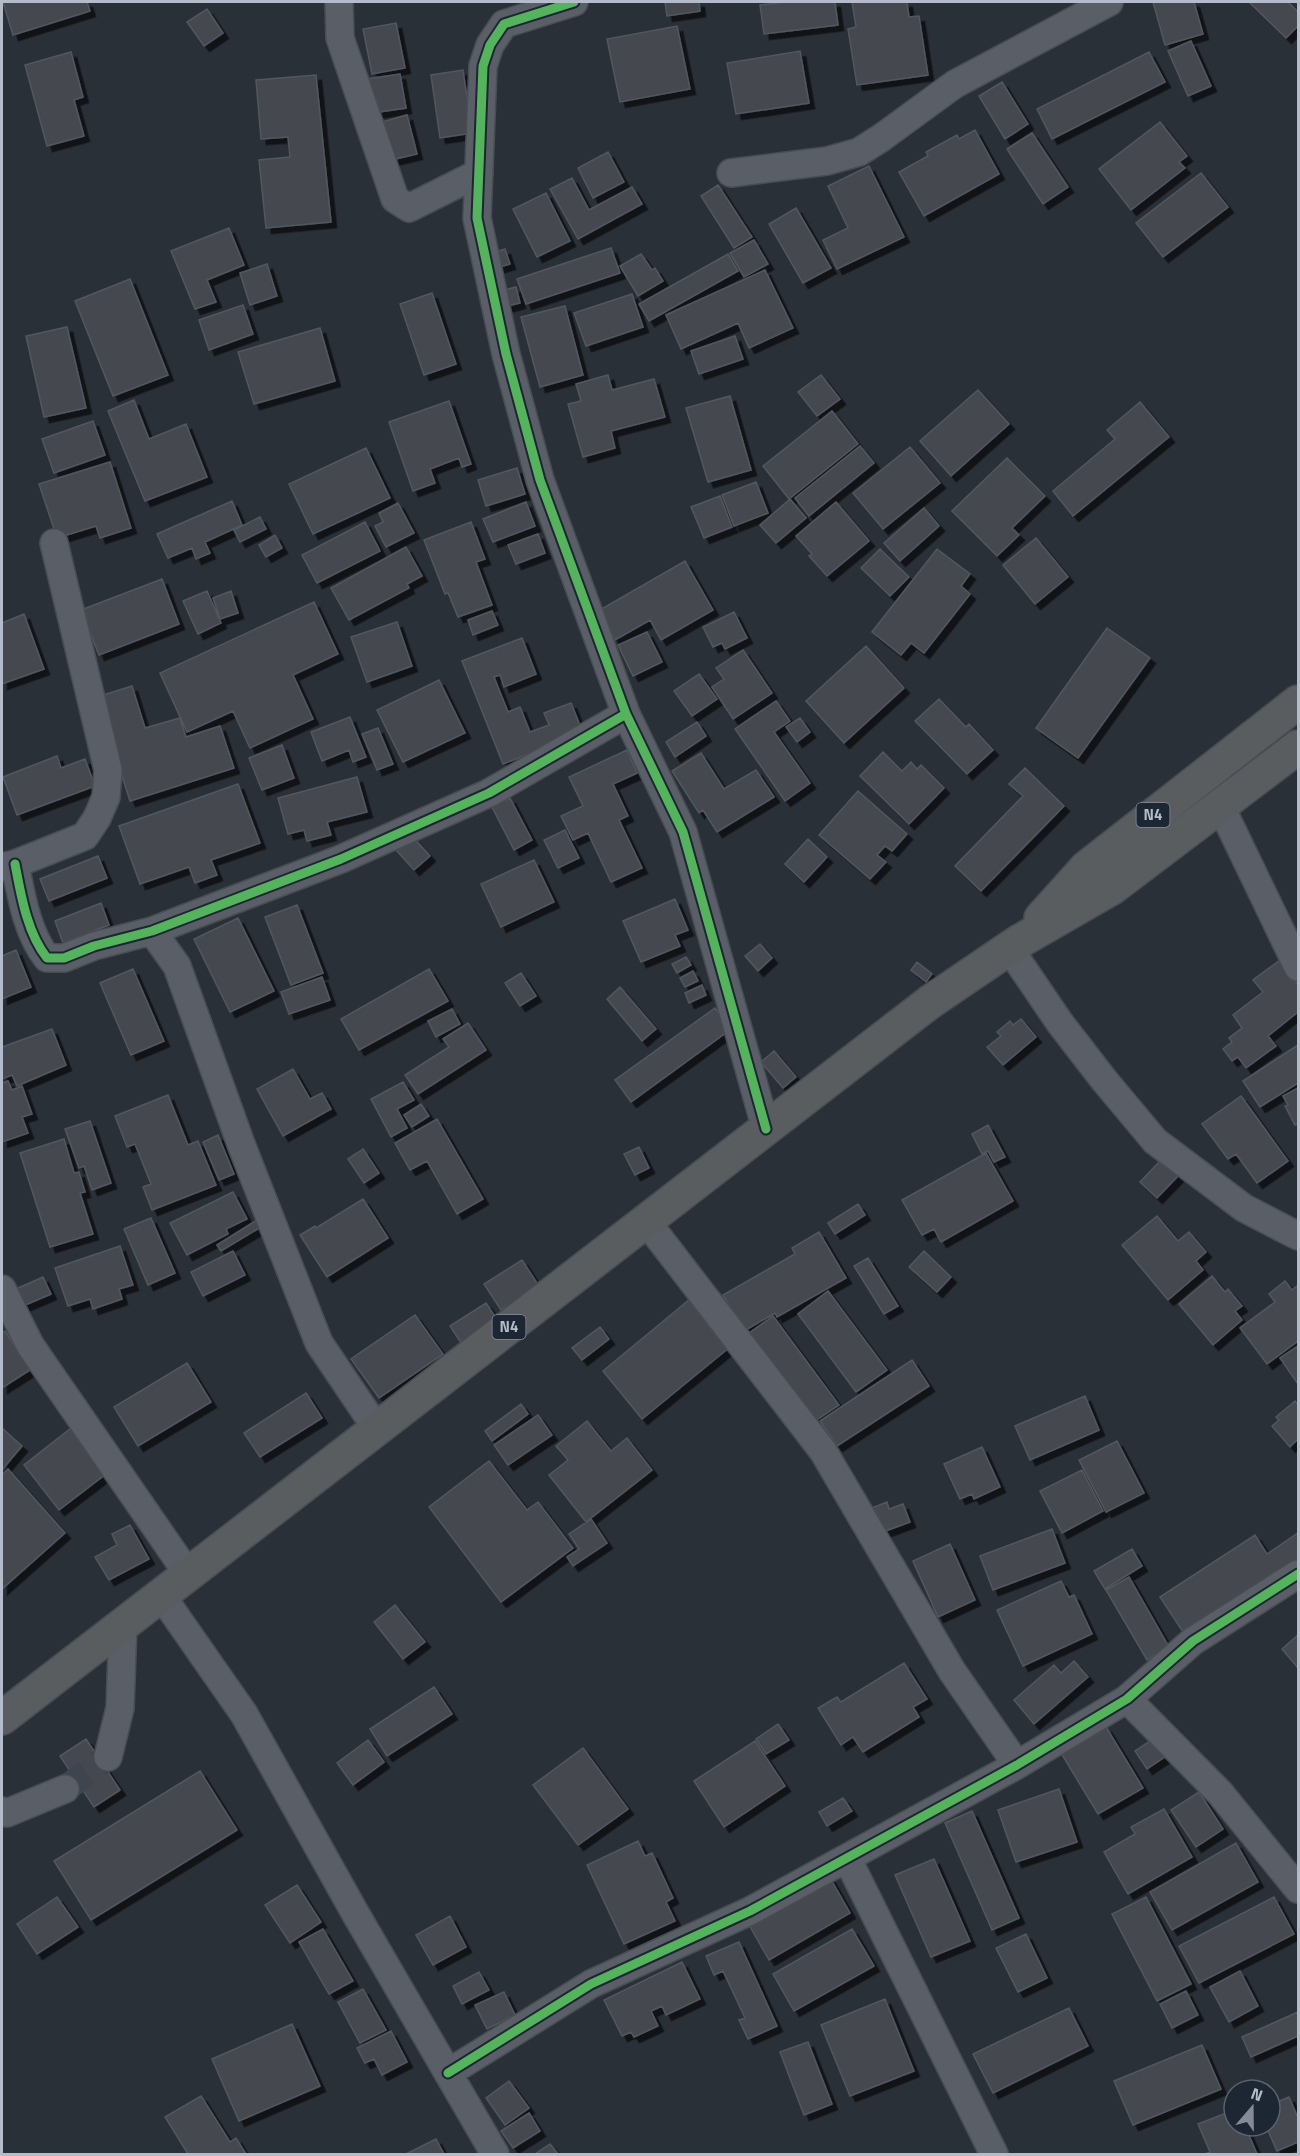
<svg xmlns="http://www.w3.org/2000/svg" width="1300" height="2156" font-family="'Titillium Web',sans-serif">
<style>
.building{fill:#444950;stroke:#52575f;stroke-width:1.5;filter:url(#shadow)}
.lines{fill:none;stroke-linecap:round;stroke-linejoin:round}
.minor-tunnel{stroke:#3f454e;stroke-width:27;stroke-dasharray:27 14;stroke-linecap:butt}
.minor-casing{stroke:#484c53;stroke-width:30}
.highway-casing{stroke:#474c53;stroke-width:36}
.minor{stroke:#5a5e66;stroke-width:27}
.highway{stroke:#5a5d60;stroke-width:33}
.cycleway-casing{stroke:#1d2633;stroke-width:13}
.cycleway{stroke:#56b35d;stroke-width:9}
.labels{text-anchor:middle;stroke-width:4.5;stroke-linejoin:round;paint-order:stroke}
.shield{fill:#1d2633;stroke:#878f9c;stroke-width:1.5}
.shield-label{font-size:15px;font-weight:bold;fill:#b4bcc9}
</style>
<defs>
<filter id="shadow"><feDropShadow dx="5.5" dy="5.5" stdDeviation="0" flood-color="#0009"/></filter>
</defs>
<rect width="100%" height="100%" fill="#2a3038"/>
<!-- building -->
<path class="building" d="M3,2H87L90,11L13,35Z
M665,2H699L700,11L667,16Z
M787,2H835L838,25L764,34L760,5Z
M852,2H907L909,17L919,16L928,75L857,85L848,29L856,27Z
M1153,2H1194L1203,34L1165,45Z
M1249,2H1288L1298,12V26L1286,38Z
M207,9L223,33L204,46L187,22Z
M396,23L405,68L372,74L363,29Z
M677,26L690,89L620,102L607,39Z
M1191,41L1211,86L1188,96L1168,51Z
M800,51L809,103L736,114L727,63Z
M71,52L83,97L74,100L84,136L47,146L25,65Z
M1149,52L1165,82L1052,139L1037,109Z
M463,70L472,133L440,138L431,75Z
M400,74L406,108L373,113L367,79Z
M316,75L331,222L266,228L259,160L290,157L288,137L261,139L256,80Z
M1002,82L1028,124L1005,139L979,96Z
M407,115L417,154L391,160L382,122Z
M1160,122L1187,156L1179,162L1185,168L1131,210L1099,169Z
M975,130L999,174L924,216L899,172L928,156L926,152L957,135L959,139Z
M1032,133L1068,187L1043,204L1007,149Z
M608,152L624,182L593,198L578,168Z
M869,166L904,237L837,269L823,240L848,228L828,186Z
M1201,173L1228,207L1163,257L1136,223Z
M572,178L589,210L632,187L642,204L578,239L550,189Z
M718,185L752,237L734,248L701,196Z
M546,193L570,241L537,257L513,209Z
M796,208L831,268L803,283L769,224Z
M229,228L244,265L207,280L216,302L195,309L171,251Z
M754,240L768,264L744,277L730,253Z
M611,248L620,273L526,304L517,279Z
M505,249L510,264L496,268L492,253Z
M641,254L652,270L655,268L663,281L638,296L620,266Z
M728,254L738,271L649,321L639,304Z
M267,264L277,296L250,305L240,273Z
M765,270L793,328L749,348L738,323L681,349L666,315Z
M130,279L168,375L113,396L75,301Z
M516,287L520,303L504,307L500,291Z
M432,293L456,364L424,375L400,304Z
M632,294L643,327L586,346L574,313Z
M243,305L253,334L209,350L199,320Z
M565,306L583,375L540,387L521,317Z
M67,327L86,408L44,417L26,336Z
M320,328L335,381L254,404L238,352Z
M735,336L743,359L699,374L691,351Z
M608,375L612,390L654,379L665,417L611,431L615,448L583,457L568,404L581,401L576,384Z
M821,375L840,399L817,416L798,392Z
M978,390L1009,424L951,476L920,441Z
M730,396L751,470L708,482L686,408Z
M134,400L149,439L186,424L207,477L145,501L108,411Z
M449,401L471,464L462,467L459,458L430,469L435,483L413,491L389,422Z
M1140,402L1169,437L1073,516L1053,491L1115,439L1107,430Z
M832,411L858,444L789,499L763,466Z
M93,421L105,455L54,473L42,439Z
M860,446L874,463L809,516L795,498Z
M910,447L940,483L883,529L853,493Z
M366,448L390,498L313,534L289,484Z
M1007,458L1045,496L1012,528L1019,535L997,556L952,511Z
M110,462L131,528L100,538L96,526L57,538L39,484Z
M517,468L525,494L486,506L478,480Z
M756,482L768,513L734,526L722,495Z
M720,496L732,527L704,538L691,507Z
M790,499L806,518L776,543L760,525Z
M232,501L242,525L205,542L210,553L196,559L192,548L168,558L157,534Z
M526,502L535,526L493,542L483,519Z
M836,502L869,541L827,576L809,556L812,554L796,536Z
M398,503L414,533L386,547L375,526L383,522L379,513Z
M924,508L939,526L900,561L884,543Z
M260,517L266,529L240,542L234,530Z
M365,522L380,551L317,583L302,555Z
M471,522L485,559L476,562L492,605L458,617L448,593L445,594L424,540Z
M538,534L545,553L516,564L508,545Z
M275,535L282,548L266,557L259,545Z
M1036,538L1068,577L1035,604L1003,565Z
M406,547L422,576L407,584L409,588L349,620L331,588Z
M880,549L909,577L890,596L861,568Z
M937,549L970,574L961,586L970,594L924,653L911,643L901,655L872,632Z
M685,561L713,610L661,640L650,620L615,640L598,611Z
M162,579L179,624L99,655L81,610Z
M207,591L221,623L198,634L183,601Z
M231,591L238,613L220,619L213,598Z
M314,602L338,654L293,675L313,719L250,748L233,711L187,732L160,673Z
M492,611L498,625L473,635L468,620Z
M734,612L747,638L725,649L722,643L713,647L703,627Z
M24,614L44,669L2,684V623Z
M397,622L412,666L367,682L351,637Z
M1107,628L1150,658L1078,758L1036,728Z
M647,632L662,662L633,676L618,645Z
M522,638L536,674L504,687L500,675L494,677L508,712L520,707L530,732L549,725L544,713L571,703L583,733L503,764L462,661Z
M866,646L904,688L844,743L806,701Z
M743,650L772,693L733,719L712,687L724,679L716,668Z
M699,674L717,699L692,716L674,691Z
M439,680L465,733L403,762L377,710Z
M132,686L145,728L180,718L186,737L220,726L234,768L130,801L97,697Z
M939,699L966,727L969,724L993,750L967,774L915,721Z
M776,701L790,721L774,732L810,783L785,801L735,729Z
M350,717L366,757L353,762L349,750L322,761L311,732Z
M800,718L810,732L797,742L786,727Z
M697,722L706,736L675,757L666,742Z
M378,728L393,764L377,770L362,734Z
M282,745L294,778L262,790L249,758Z
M627,750L637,773L613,784L628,816L619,820L642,868L611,882L588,833L573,840L561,816L583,806L569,777Z
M883,752L902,771L911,762L917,769L921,765L944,788L909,824L860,776Z
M701,753L724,789L756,770L774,797L717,832L703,810L699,813L672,771Z
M57,756L61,768L85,759L95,786L17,815L3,777Z
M1025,768L1064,806L981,891L955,866L1023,796L1009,784Z
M357,777L367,812L327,822L331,835L307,841L304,830L288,834L278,798Z
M238,784L260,843L211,860L217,875L195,883L189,867L140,884L119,826Z
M858,791L907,834L892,851L885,846L877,855L886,862L870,879L819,835Z
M510,798L532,840L514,850L492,807Z
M565,830L579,858L558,868L544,840Z
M412,836L430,856L414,870L396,850Z
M808,839L827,857L804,882L785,864Z
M98,856L107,878L49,901L40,879Z
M534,860L554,902L501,927L481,884Z
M675,899L688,930L675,935L680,946L641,962L623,921Z
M101,903L109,925L63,943L55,921Z
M297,905L323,973L291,985L265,917Z
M238,918L274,991L230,1012L194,939Z
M760,944L772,958L758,971L745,956Z
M16,950L31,987L2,999V956Z
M686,957L691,965L677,973L672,964Z
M1280,960L1298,985V1012L1268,1036L1276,1046L1246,1068L1238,1057L1232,1061L1223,1049L1232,1042L1229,1038L1242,1028L1233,1015L1263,992L1253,980Z
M917,962L932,974L926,982L911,970Z
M133,969L164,1041L131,1055L100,983Z
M429,969L448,1001L359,1050L341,1019Z
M693,971L698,981L685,987L680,978Z
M521,973L536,996L520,1006L505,983Z
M322,977L330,1000L289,1014L281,992Z
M702,985L706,995L689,1003L685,993Z
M620,987L656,1029L642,1041L607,999Z
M715,1008L731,1029L631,1102L615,1080Z
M452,1009L460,1024L436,1037L428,1021Z
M1021,1019L1036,1037L1003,1065L987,1047L1001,1036L997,1032L1010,1021L1013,1025Z
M468,1023L486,1050L418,1094L405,1075L449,1047L443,1039Z
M52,1029L66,1065L17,1086L12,1075L2,1079V1047Z
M1298,1045V1083L1260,1107L1243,1081Z
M774,1051L796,1077L783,1088L761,1062Z
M293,1069L310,1099L322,1093L331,1109L283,1136L257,1089Z
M8,1081L12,1090L22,1086L32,1114L22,1117L28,1133L2,1142V1083Z
M403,1082L414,1100L397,1109L407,1128L391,1137L371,1099Z
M1298,1088V1124L1295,1125L1285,1106L1288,1105L1283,1096Z
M168,1095L188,1145L198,1141L216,1185L152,1210L143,1187L151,1184L135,1144L127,1147L115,1116Z
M1241,1096L1288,1161L1257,1183L1236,1154L1228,1159L1202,1124Z
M421,1104L429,1116L412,1127L404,1115Z
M437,1119L483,1199L457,1214L427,1161L410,1170L395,1143Z
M90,1121L111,1183L92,1190L84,1166L79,1168L65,1129Z
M988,1125L1005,1157L994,1162L988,1151L982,1154L972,1134Z
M218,1135L234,1174L219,1180L203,1142Z
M64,1139L74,1173L79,1172L85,1192L80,1193L93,1234L50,1247L20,1153Z
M639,1147L649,1168L635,1175L624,1154Z
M363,1149L379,1173L364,1183L348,1159Z
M986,1153L1013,1201L941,1242L934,1229L922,1235L902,1200Z
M1162,1159L1179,1175L1157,1198L1140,1182Z
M233,1192L247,1219L226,1229L228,1234L187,1255L170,1223Z
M363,1199L388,1238L327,1277L300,1235L315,1226L316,1228Z
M858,1204L865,1215L835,1234L828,1223Z
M1157,1216L1178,1241L1189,1232L1206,1252L1196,1261L1203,1270L1168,1300L1122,1245Z
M151,1218L175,1273L148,1285L124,1229Z
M257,1220L261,1227L221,1251L217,1245Z
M819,1232L846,1278L777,1317L775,1313L744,1331L723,1295L795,1254L792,1248Z
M120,1246L133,1285L119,1289L122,1299L93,1309L90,1299L68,1306L55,1268Z
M233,1251L245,1275L203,1296L191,1272Z
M924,1251L951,1277L937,1292L909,1267Z
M868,1258L898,1306L884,1314L854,1266Z
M522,1260L539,1286L501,1310L484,1284Z
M1212,1276L1225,1292L1228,1289L1242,1306L1235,1311L1242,1320L1213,1345L1179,1304Z
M43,1277L51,1294L23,1306L16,1289Z
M1285,1281L1292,1290L1298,1285V1341L1267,1364L1240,1328L1275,1302L1269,1294Z
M828,1291L887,1370L856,1392L798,1314Z
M690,1299L730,1347L642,1419L603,1371Z
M486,1303L498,1321L461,1343L450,1326Z
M415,1315L443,1354L379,1398L351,1359Z
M773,1316L839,1405L812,1423L748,1334Z
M600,1327L609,1339L582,1360L572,1348Z
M5,1331L30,1370L2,1388V1333Z
M1298,1346V1384L1280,1358Z
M912,1360L929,1386L837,1446L820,1421Z
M187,1363L211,1402L138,1446L114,1407Z
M306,1393L322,1418L260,1457L244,1433Z
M1085,1396L1099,1430L1030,1460L1015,1426Z
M1295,1401L1298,1405V1439L1290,1447L1272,1426L1279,1420L1276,1417Z
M521,1404L528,1414L492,1441L485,1431Z
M538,1415L552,1435L508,1465L494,1445Z
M587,1421L611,1451L627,1438L652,1470L586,1522L549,1475L568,1460L556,1446Z
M75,1425L111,1470L59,1510L24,1465Z
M2,1428L22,1446L2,1470Z
M1117,1441L1144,1493L1106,1512L1079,1460Z
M982,1447L1000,1487L974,1499L972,1494L960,1499L944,1464Z
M489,1461L527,1510L538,1502L573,1548L501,1602L429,1507Z
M8,1469L65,1533L2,1589V1475Z
M1082,1470L1103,1511L1062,1533L1040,1491Z
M887,1502L889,1509L903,1504L910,1522L880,1533L872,1508Z
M591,1519L607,1543L573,1566L567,1557L579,1549L569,1534Z
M130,1525L149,1559L109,1580L95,1557L117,1545L112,1534Z
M1052,1529L1065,1563L993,1590L980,1556Z
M1298,1533V1562L1185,1635L1160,1597L1255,1535L1267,1554Z
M950,1544L975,1600L938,1617L913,1561Z
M1132,1549L1142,1566L1105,1589L1094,1571Z
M1129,1577L1169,1647L1147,1660L1106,1590Z
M1061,1581L1069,1597L1074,1595L1092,1634L1023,1666L997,1610Z
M395,1605L425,1642L403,1659L374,1622Z
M1298,1635V1668L1282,1649Z
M1074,1661L1088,1677L1034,1724L1014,1700L1054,1665L1061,1673Z
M904,1663L927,1699L913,1707L919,1717L863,1752L853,1737L841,1745L818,1708L837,1697L841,1702Z
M434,1687L452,1714L387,1756L370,1729Z
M778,1724L789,1740L766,1754L756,1739Z
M1106,1727L1143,1788L1098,1814L1061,1753Z
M86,1739L120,1790L94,1807L60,1756Z
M1153,1739L1166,1756L1147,1769L1135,1751Z
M368,1740L384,1762L353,1785L337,1763Z
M755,1741L785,1786L724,1827L694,1781Z
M583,1748L628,1809L578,1845L533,1785Z
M200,1771L237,1830L91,1920L54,1861Z
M1059,1789L1077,1842L1016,1862L998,1810Z
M1199,1792L1223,1829L1196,1847L1171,1810Z
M843,1798L852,1811L827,1826L819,1812Z
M1164,1809L1192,1857L1128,1894L1104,1852L1135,1834L1131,1827Z
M972,1811L1019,1918L992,1930L945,1823Z
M638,1841L645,1856L652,1853L673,1898L666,1902L675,1921L624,1944L587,1865Z
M1236,1843L1258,1882L1172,1930L1150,1892Z
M934,1859L970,1941L931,1957L895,1875Z
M829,1876L850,1913L769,1960L748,1923Z
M297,1885L321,1922L290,1943L265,1905Z
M57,1897L78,1927L37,1954L17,1924Z
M1146,1897L1191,1984L1157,2001L1112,1914Z
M1274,1897L1294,1934L1199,1983L1179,1946Z
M450,1916L466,1947L433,1965L416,1935Z
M323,1929L353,1981L329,1994L299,1942Z
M852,1929L874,1966L794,2011L773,1974Z
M1026,1934L1047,1978L1018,1992L996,1948Z
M739,1942L777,2026L748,2039L739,2020L745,2018L723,1971L714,1975L706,1956Z
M682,1962L700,1999L666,2015L662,2006L651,2011L658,2026L634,2037L631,2032L622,2036L604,2000Z
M1240,1971L1258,2006L1229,2022L1210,1987Z
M479,1972L489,1990L462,2004L453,1986Z
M363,1989L386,2030L360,2043L338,2002Z
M1186,1991L1198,2015L1172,2028L1160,2004Z
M504,1992L515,2015L487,2029L475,2005Z
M885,1999L914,2071L850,2096L821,2025Z
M1069,2008L1088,2046L993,2093L973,2054Z
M1298,2012V2036L1251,2057L1242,2037Z
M292,2024L320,2086L239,2121L212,2059Z
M391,2031L407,2062L382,2075L374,2059L365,2063L357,2048Z
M808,2042L832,2104L804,2115L780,2052Z
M1202,2045L1221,2089L1133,2125L1114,2081Z
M509,2081L529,2108L505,2125L486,2098Z
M201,2096L230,2142L236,2138L246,2154H188L165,2117Z
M1289,2097L1298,2118V2142L1277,2151L1266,2126H1270V2105Z
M1234,2110V2126H1245L1257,2154H1205L1210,2152L1198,2124Z
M529,2113L540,2131L513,2148L501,2131Z
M436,2139L444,2154H406Z
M550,2144L558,2154H535Z"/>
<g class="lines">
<!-- minor-tunnel -->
<path class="minor-tunnel" d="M65,1789L108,1757"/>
<defs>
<path id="minor" d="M339,2L340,38L395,199L409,208L479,173
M574,2L504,24L490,45L483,66L477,218L506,354L540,480L626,714L683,832L766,1129
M731,173L827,161L859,152L881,138L955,84L1109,2
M1220,805L1298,967
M15,864C21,895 27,933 47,958H64L94,946L152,931L341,859L489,793L626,714
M2,867L15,864L85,836L97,818L106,797L108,770L54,543
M152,931L177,966L241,1144L319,1343L377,1429
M1009,948L1060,1023L1104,1080L1155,1141L1244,1208L1298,1236
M646,1221L823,1451L952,1671L1017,1765
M2,1289L30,1345L188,1574
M161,1595L244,1714L354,1911L495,2154
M1127,1699L1220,1793L1298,1889
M108,1757L120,1708L123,1624
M2,1811L7,1813L65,1789
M847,1858L994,2154
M448,2073L591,1984L750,1911L1017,1765L1127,1699L1193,1641L1298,1574"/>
<path id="highway" d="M1041,918L1086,868L1298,702
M2,1718L930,1002L1020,941L1112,888L1298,747"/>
</defs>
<!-- minor casing -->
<use href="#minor" class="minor-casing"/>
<!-- highway casing -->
<use href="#highway" class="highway-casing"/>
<!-- minor -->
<use href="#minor" class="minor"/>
<!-- highway -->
<use href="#highway" class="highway"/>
<defs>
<path id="cycleway" d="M574,2L504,24L490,45L483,66L477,218L506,354L540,480L626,714L683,832L766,1129
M15,864C21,895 27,933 47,958H64L94,946L152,931L341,859L489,793L626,714
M448,2073L591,1984L750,1911L1017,1765L1127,1699L1193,1641L1298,1574"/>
</defs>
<!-- cycleway casing -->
<use href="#cycleway" class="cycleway-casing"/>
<!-- cycleway -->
<use href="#cycleway" class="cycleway"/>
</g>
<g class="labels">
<!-- shield labels -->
<g class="shield">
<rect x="1136.5" y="803" width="33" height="24" rx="4.5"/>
<rect x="492.5" y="1315" width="33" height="24" rx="4.5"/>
</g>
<g class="shield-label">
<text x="1153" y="820">N4</text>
<text x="509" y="1332">N4</text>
</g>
</g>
<!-- border -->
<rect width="1300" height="2156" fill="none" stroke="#b4bcc9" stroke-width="6"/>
<!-- north arrow -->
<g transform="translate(1252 2108) rotate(20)"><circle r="28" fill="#1d2633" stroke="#59626f" stroke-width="1.5"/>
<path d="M0-4.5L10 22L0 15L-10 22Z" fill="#848b96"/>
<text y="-9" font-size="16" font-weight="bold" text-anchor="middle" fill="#b4bcc9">N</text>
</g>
</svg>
